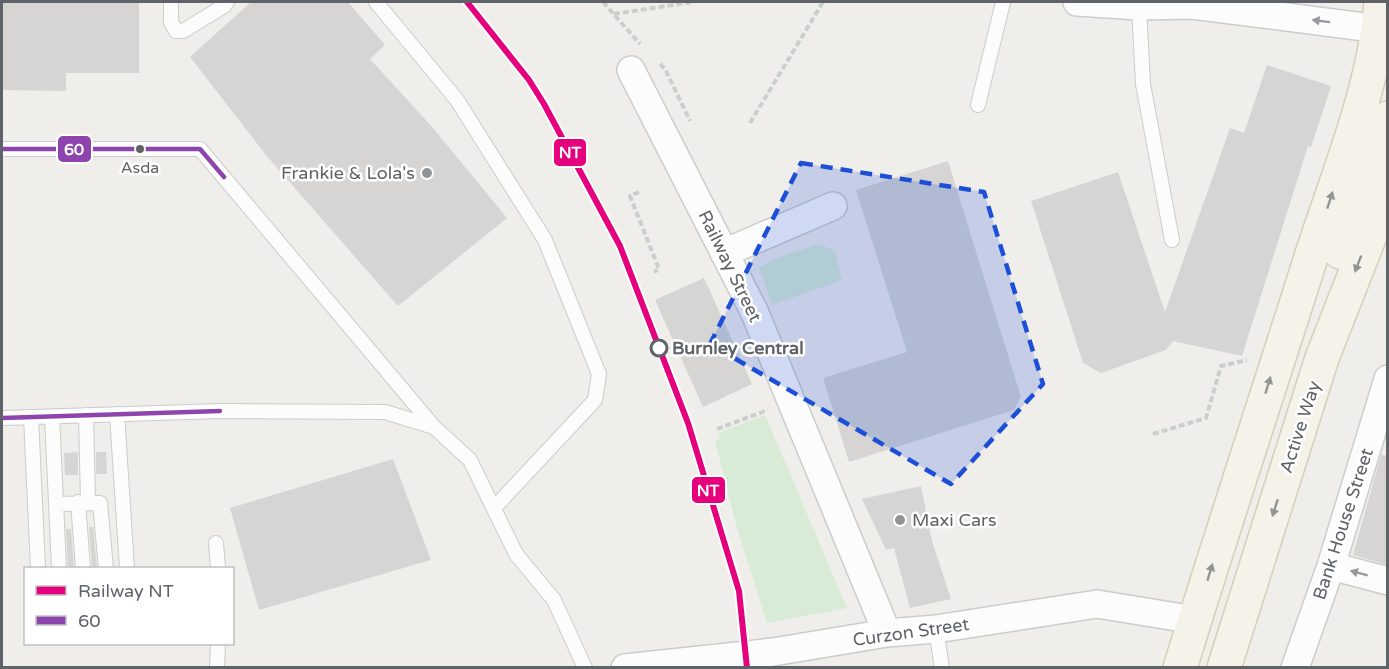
<svg xmlns="http://www.w3.org/2000/svg" width="1389" height="669" font-family="'Varela Round',sans-serif">
<style>
.green{fill:#d8ebd6}
.building{fill:#d6d5d3}
.lines{fill:none;stroke-linecap:round;stroke-linejoin:round}
.lane-casing{stroke:#cbcccc;stroke-width:16}
.street-casing{stroke:#cbcccc;stroke-width:30}
.primary-casing{stroke:#d7ceb8;stroke-width:36}
.path{stroke:#cacfcc;stroke-width:4;stroke-dasharray:6 3;stroke-linecap:butt}
.lane{stroke:#fdfcfc;stroke-width:14}
.street{stroke:#fdfcfc;stroke-width:27}
.primary{stroke:#f4f2e9;stroke-width:33}
.bus-1-casing{stroke:#fff;stroke-width:9}
.bus-1{stroke:#8e44ad;stroke-width:4.5}
.rail-1-casing{stroke:#fff;stroke-width:10}
.rail-1{stroke:#e5007d;stroke-width:6}
.oneway{fill:#96999c}
.oneway2{fill:#939595}
.marked{fill:#1d4ed8;fill-opacity:0.2;stroke:#1d4ed8;stroke-width:4.5;stroke-dasharray:12 8;stroke-linejoin:round}
.bus-dot{fill:#5f6368;stroke:#fff;stroke-width:2}
.poi-dot{fill:#919496;stroke:#fff;stroke-width:2}
.stop-dot{fill:#fff;stroke:#5f6368;stroke-width:3}
.labels{text-anchor:middle;stroke-width:5;stroke-linejoin:round;paint-order:stroke}
.bus-label{font-size:16px;fill:#5f6368;stroke:#fff}
.poi-label{font-size:18px;fill:#5f6368;stroke:#fff;text-anchor:end}
.street-label{font-size:18px;fill:#5f6368;stroke:#fff}
.stop-label{font-size:18px;font-weight:bold;fill:#5f6368;stroke:#fff;text-anchor:start}
.line-badge{stroke:#fff;stroke-width:2}
.badge-label{font-size:16px;text-anchor:middle;font-weight:bold;fill:#fff}
</style>
<rect width="100%" height="100%" fill="#efeeea"/>
<!-- green -->
<path class="green" d="M819,244L835,251L842,280L772,305L759,267L785,255Z
M765,415L847,608L767,623L737,528L715,441L720,439L718,433Z"/>
<!-- building -->
<path class="building" d="M2,2H139V73H66V91L2,90Z
M251,2H348L385,45L370,59L433,128L507,218L398,306L266,155L190,57Z
M1267,65L1331,86L1311,147L1308,146L1242,356L1173,341L1166,350L1101,373L1083,363L1031,201L1118,172L1165,312L1230,128L1244,133Z
M948,161L1021,397L1014,410L849,462L823,378L907,352L856,190Z
M704,278L752,384L703,407L655,300Z
M78,452V475H65L64,453Z
M96,452H106L107,474H96Z
M1381,455L1388,456V565L1353,555Z
M393,459L431,560L259,610L230,508Z
M921,486L932,541L951,599L910,608L894,548L886,550L862,499Z
M89,527H93L97,568H92Z
M66,529H71L74,568H68Z"/>
<g class="lines">
<defs>
<path id="lane" d="M171,2V22L176,31H183L224,6L227,2
M376,2L457,100L545,240L599,374L595,400L494,508
M1139,6L1143,84L1172,240
M978,105L1003,2
M2,149H200L434,427
M117,414L127,568
M86,415L88,502
M52,416L59,568
M31,417L38,568
M2,418L220,411L385,412L434,427L470,460L516,554L554,600L585,668
M78,502L83,568
M56,504L100,503L106,568
M216,543L218,568
M936,629L942,668
M217,668L218,644"/>
<path id="street" d="M1077,2L1139,6L1192,5L1388,30
M631,70L754,311L887,633
M724,253L833,206
M1331,566L1388,581
M625,668L773,652L887,633L936,629L1097,604L1195,620
M1295,668L1331,566L1388,379"/>
<path id="primary" d="M1340,252L1388,118
M1180,668C1223,528 1269,390 1313,251C1339,172 1375,85 1381,2
M1224,668L1322,358L1388,190"/>
</defs>
<!-- lane casing -->
<use href="#lane" class="lane-casing"/>
<!-- street casing -->
<use href="#street" class="street-casing"/>
<!-- primary casing -->
<use href="#primary" class="primary-casing"/>
<!-- path -->
<path class="path" d="M603,2L640,44
M614,14L693,2
M660,64L665,69L690,121
M750,123L823,2
M639,192L630,196L659,269L654,272
M717,429L768,410
M1153,434L1206,418L1221,366L1247,360"/>
<!-- lane -->
<use href="#lane" class="lane"/>
<!-- street -->
<use href="#street" class="street"/>
<!-- primary -->
<use href="#primary" class="primary"/>
<defs>
<path id="bus-1" d="M2,149H200L224,177
M2,418L220,411"/>
</defs>
<!-- bus-1 casing -->
<use href="#bus-1" class="bus-1-casing"/>
<!-- bus-1 -->
<use href="#bus-1" class="bus-1"/>
<defs>
<path id="rail-1" d="M467,2L529,80L544,104L620,246L688,423L739,591L747,668"/>
</defs>
<!-- rail-1 casing -->
<use href="#rail-1" class="rail-1-casing"/>
<!-- rail-1 -->
<use href="#rail-1" class="rail-1"/>
</g>
<!-- one-way arrows -->
<defs><path id="oneway-solid" d="M-6-.8H1V-3.2L6.5 0L1 3.2V.8H-6Z" transform="scale(1.5)"/></defs>
<g class="oneway">
<use href="#oneway-solid" transform="translate(1321 21) rotate(-173)"/>
<use href="#oneway-solid" transform="translate(1359 573) rotate(-165)"/>
</g>
<g class="oneway2">
<use href="#oneway-solid" transform="translate(1330 200) rotate(-72)"/>
<use href="#oneway-solid" transform="translate(1358 264) rotate(111)"/>
<use href="#oneway-solid" transform="translate(1268 385) rotate(-73)"/>
<use href="#oneway-solid" transform="translate(1275 508) rotate(108)"/>
<use href="#oneway-solid" transform="translate(1210 572) rotate(-73)"/>
</g>
<!-- marked area -->
<path class="marked" d="M801,163L984,192L1043,384L951,484L710,344Z"/>
<!-- markers -->
<circle class="bus-dot" cx="140" cy="149" r="5"/>
<g class="poi-dot">
<circle cx="427" cy="173" r="6"/>
<circle cx="900" cy="520" r="6"/>
</g>
<circle class="stop-dot" cx="659" cy="348" r="8"/>
<g class="labels">
<!-- bus labels -->
<g class="bus-label">
<text x="140" y="173">Asda</text>
</g>
<!-- poi labels -->
<g class="poi-label">
<text x="415" y="179">Frankie &amp; Lola's</text>
<text x="912" y="526" text-anchor="start">Maxi Cars</text>
</g>
<!-- street labels -->
<g class="street-label">
<text transform="translate(730 266) rotate(64)" y="6">Railway Street</text>
<text transform="translate(1300 427) rotate(-72)" y="6">Active Way</text>
<text transform="translate(1343 524) rotate(-72)" y="6">Bank House Street</text>
<text transform="translate(911 632) rotate(-8)" y="6">Curzon Street</text>
</g>
<!-- stop labels -->
<g class="stop-label">
<text x="672" y="354">Burnley Central</text>
</g>
</g>
<g class="line-badge">
<rect x="57" y="135" width="35" height="28" rx="6" fill="#8e44ad"/>
<rect x="553" y="138" width="34" height="29" rx="6" fill="#e5007d"/>
<rect x="691" y="476" width="35" height="28" rx="6" fill="#e5007d"/>
</g>
<g class="badge-label">
<text x="74" y="155">60</text>
<text x="570" y="158">NT</text>
<text x="708" y="496">NT</text>
</g>
<!-- border -->
<rect width="1389" height="669" fill="none" stroke="#5f6368" stroke-width="6"/>
<!-- legend -->
<rect x="24" y="567" width="210" height="78" fill="#ffffff" stroke="#bfc1c3" stroke-width="1.5"/>
<rect x="36" y="586" width="30" height="9" fill="#e5007d" stroke="#bfc1c3" stroke-width="1.5"/>
<text x="78" y="597" font-size="18" fill="#5f6368">Railway NT</text>
<rect x="36" y="616" width="30" height="9" fill="#8e44ad" stroke="#bfc1c3" stroke-width="1.5"/>
<text x="78" y="627" font-size="18" fill="#5f6368">60</text>
</svg>
